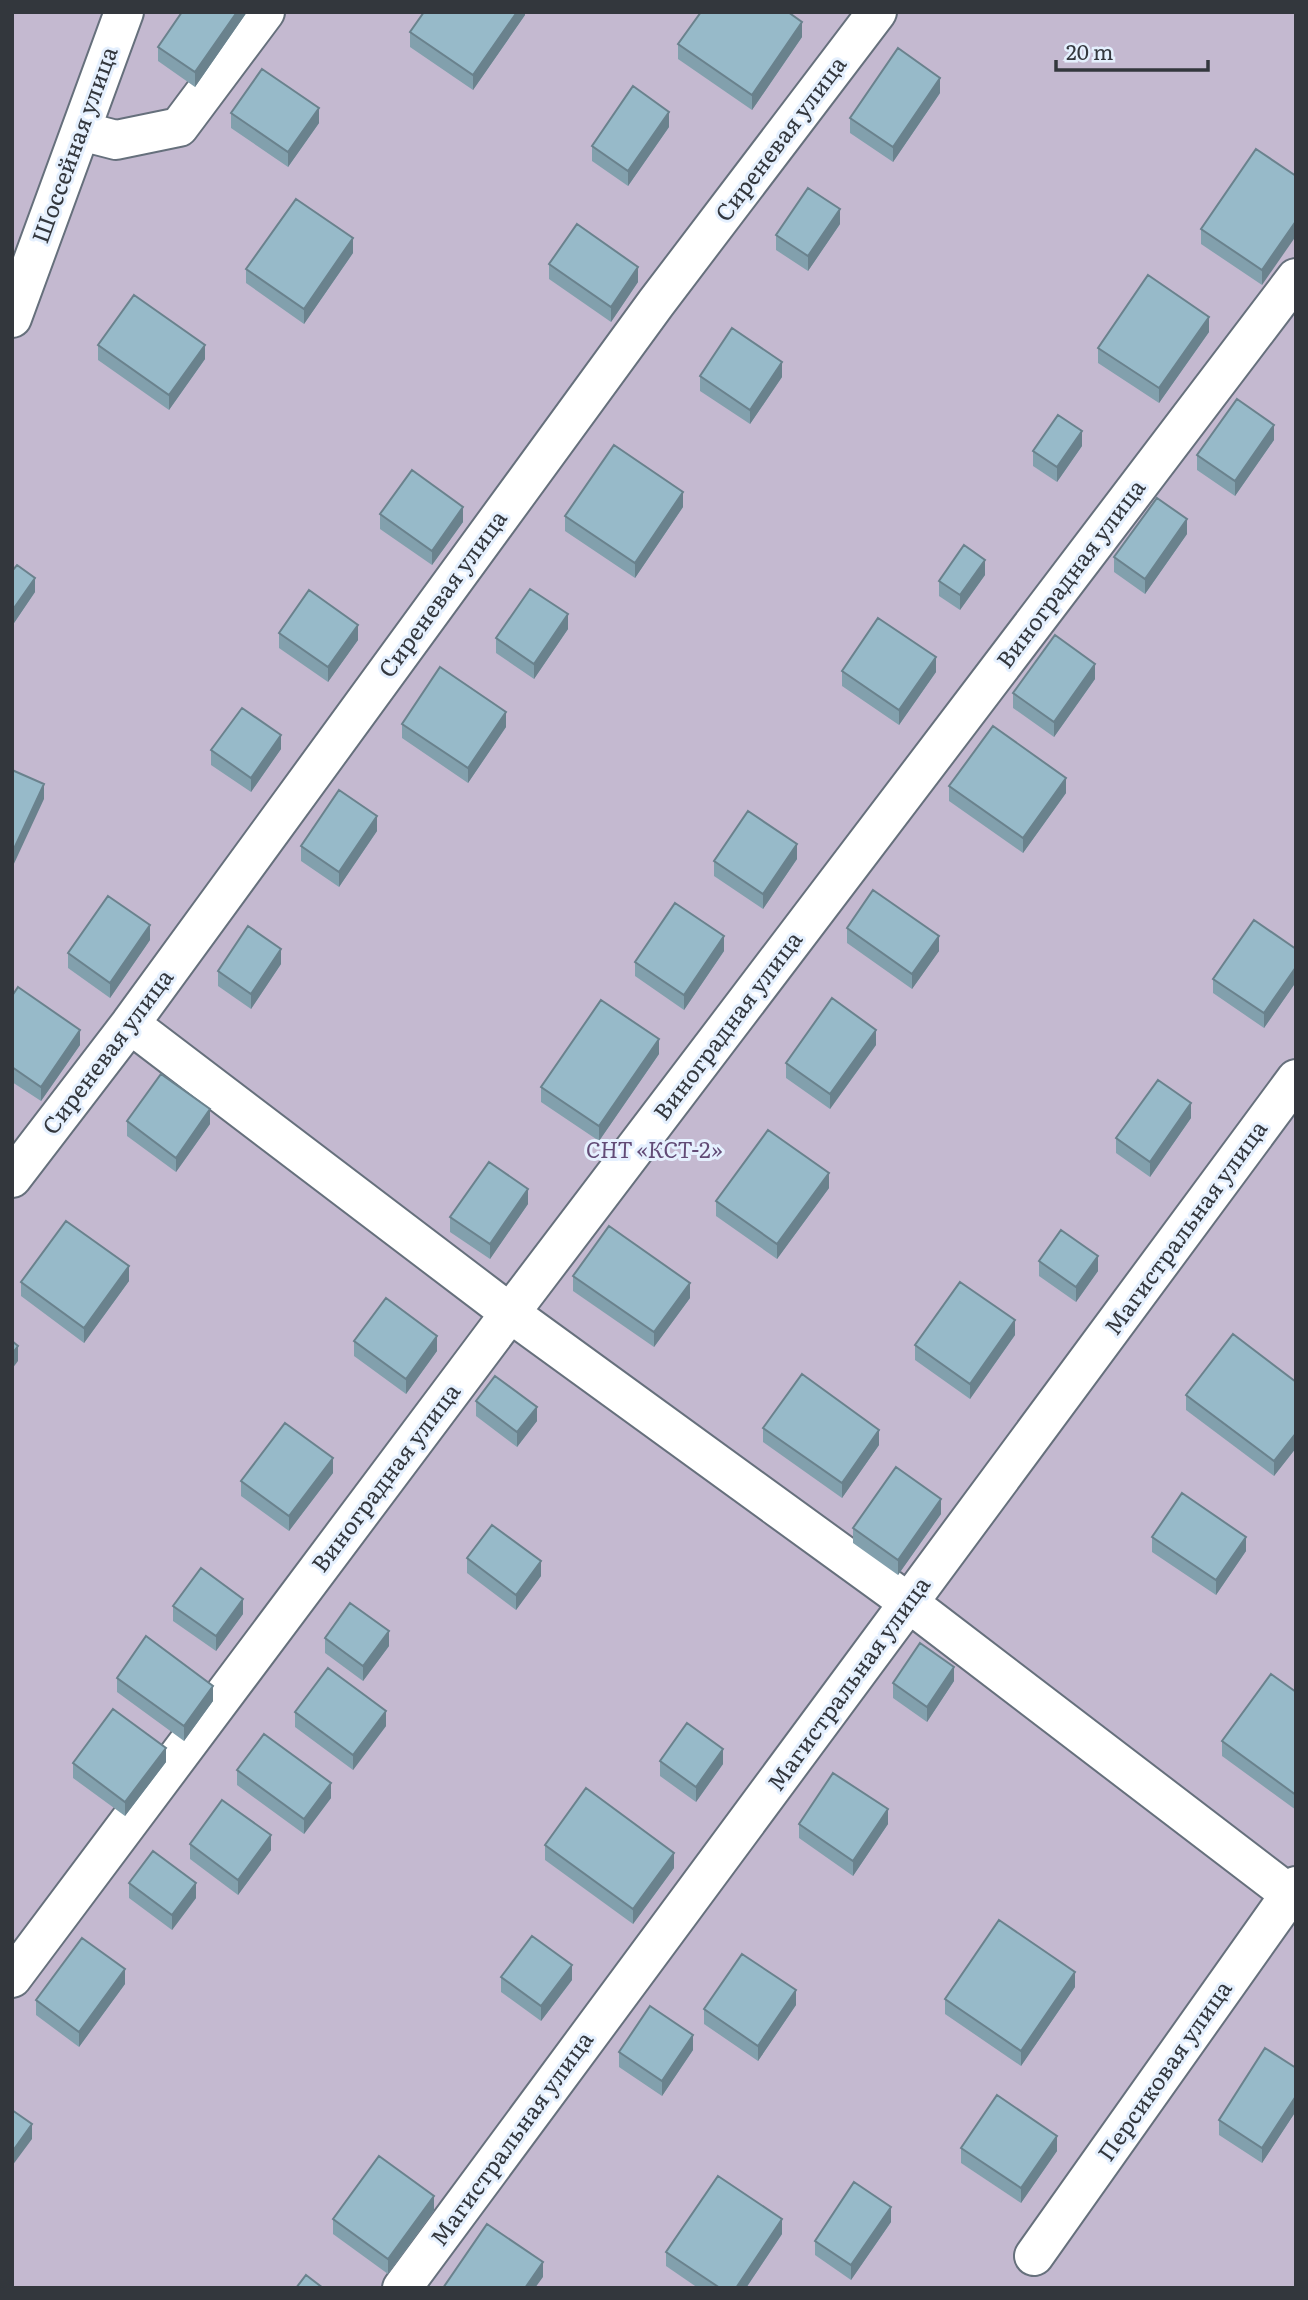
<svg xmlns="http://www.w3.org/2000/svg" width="1308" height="2300" font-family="Literata,serif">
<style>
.green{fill:#c4b9d0}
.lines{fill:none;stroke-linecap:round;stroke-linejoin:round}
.minor-casing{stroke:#66707c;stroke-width:42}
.tertiary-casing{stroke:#66707c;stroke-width:42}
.minor{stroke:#fff;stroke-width:38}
.tertiary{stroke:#fff;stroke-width:38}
.wall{fill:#82a0ad}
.shaded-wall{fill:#6a828d}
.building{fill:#97bac9;stroke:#6a828d;stroke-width:2}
.labels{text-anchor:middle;stroke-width:6;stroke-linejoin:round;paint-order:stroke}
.street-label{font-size:23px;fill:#33373d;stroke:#e5f0fe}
.park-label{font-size:23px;font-style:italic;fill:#624b76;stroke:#e5f0fe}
</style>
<rect width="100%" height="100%" fill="#e5f0fe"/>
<!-- green -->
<path class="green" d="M12,12H1296V2288H12Z"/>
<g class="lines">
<defs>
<path id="minor" d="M81,131L116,140L179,127L265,12
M130,1024L510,1313L909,1603L1296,1899
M12,1178L130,1024L656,303L877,12
M12,1978L510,1313L1296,278
M1034,2256L1296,1886
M402,2288L1296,1079"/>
<path id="tertiary" d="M12,318L124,12"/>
</defs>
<!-- minor casing -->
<use href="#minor" class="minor-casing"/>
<!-- tertiary casing -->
<use href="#tertiary" class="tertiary-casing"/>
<!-- minor -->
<use href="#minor" class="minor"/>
<!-- tertiary -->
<use href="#tertiary" class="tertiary"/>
</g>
<!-- wall -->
<path class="wall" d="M182,12H247L195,87L158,61V47Z
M525,12V15L473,90L410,47V32Z
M802,37L752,110L678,59V44Z
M940,93L893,162L850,133V118Z
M231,113L319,123L288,167L231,128Z
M669,127L628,186L592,161V146Z
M1296,176L1262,285L1201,244V229Z
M840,224L808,271L776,250V235Z
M353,253L304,324L246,283V269Z
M549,264L638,282L611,322L549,279Z
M1209,332L1159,403L1098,363V348Z
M98,345L205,359L169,410L98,360Z
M700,376L782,377L750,424L700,391Z
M1274,440L1235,496L1197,470V455Z
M1082,446L1057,482L1033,466V451Z
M683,507L635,578L565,531V516Z
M380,514L463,522L432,565L380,529Z
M1187,534L1145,594L1114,572V557Z
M12,571L35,592L14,623L12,622Z
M985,575L960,610L939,596V581Z
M568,629L534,679L496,653V638Z
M279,633L358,640L328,682L279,648Z
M842,671L936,672L899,725L842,686Z
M1095,679L1054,737L1013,708V693Z
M402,724L506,727L468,783L402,738Z
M281,749L251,792L211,765V750Z
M949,786L1066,793L1023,853L949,801Z
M377,831L339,887L301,861V846Z
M797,859L763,909L714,876V861Z
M847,928L939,951L912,989L847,943Z
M150,940L110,998L68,968V953Z
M1296,949V982L1264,1028L1213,993V979Z
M724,951L684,1010L635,976V962Z
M281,964L251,1009L218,986V971Z
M12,996L80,1045L41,1101L12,1082Z
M876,1045L830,1109L786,1078V1063Z
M659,1054L599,1141L541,1102V1087Z
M1191,1118L1150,1177L1116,1153V1138Z
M127,1121L210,1124L176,1172L127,1136Z
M829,1188L777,1259L716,1216V1201Z
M528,1204L490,1259L450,1232V1217Z
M1039,1261L1098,1271L1076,1302L1039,1276Z
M573,1276L690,1298L654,1347L573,1291Z
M129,1281L84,1343L21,1296V1282Z
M1015,1335L970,1399L915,1360V1345Z
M354,1341L437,1351L406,1394L354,1356Z
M1296,1382V1448L1274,1476L1186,1410V1395Z
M476,1401L537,1421L517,1447L476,1416Z
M763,1428L879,1445L842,1498L763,1442Z
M333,1473L289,1531L241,1496V1481Z
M941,1514L898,1575L853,1543V1528Z
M1152,1537L1246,1551L1216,1595L1152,1552Z
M467,1558L541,1576L516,1610L467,1573Z
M173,1606L243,1614L216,1651L173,1621Z
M325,1638L389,1646L363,1681L325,1653Z
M117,1678L213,1701L184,1741L117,1692Z
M954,1681L927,1722L893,1698V1683Z
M1296,1692V1810L1222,1756V1741Z
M295,1712L386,1726L353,1770L295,1727Z
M660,1761L723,1764L696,1802L660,1776Z
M166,1762L125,1816L73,1778V1763Z
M237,1770L331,1798L304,1834L237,1785Z
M799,1824H888L853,1876L799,1838Z
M190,1844L271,1850L238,1895L190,1859Z
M545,1845L674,1868L633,1924L545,1860Z
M129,1883L196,1898L172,1930L129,1898Z
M501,1977L572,1980L541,2021L501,1992Z
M125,1984L79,2047L36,2015V2000Z
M1075,1987L1021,2066L945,2014V1999Z
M796,2005L758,2061L704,2024V2009Z
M693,2050L662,2096L619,2067V2052Z
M1296,2068V2111L1262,2163L1219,2135V2120Z
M961,2148L1057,2151L1021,2203L961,2163Z
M434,2211L388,2274L333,2234V2219Z
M891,2222L851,2280L815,2255V2241Z
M782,2234L746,2288H698L666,2266V2252Z"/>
<!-- shaded-wall -->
<path class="shaded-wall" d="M237,12H247L195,87V72Z
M517,12H525V15L473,90V75Z
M802,22V37L752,110V95Z
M940,78V93L893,162V147Z
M319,108V123L288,167V152Z
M669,112V127L628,186V171Z
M840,209V224L808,271V256Z
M1296,221V236L1262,285V270Z
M353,238V253L304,324V309Z
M638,267V282L611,322V307Z
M1209,317V332L1159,403V388Z
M205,345V359L169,410V395Z
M782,362V377L750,424V410Z
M1274,425V440L1235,496V481Z
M1082,431V446L1057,482V467Z
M683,492V507L635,578V563Z
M463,507V522L432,565V551Z
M1187,519V534L1145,594V579Z
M985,560V575L960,610V595Z
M35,578V592L14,623V608Z
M568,614V629L534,679V664Z
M358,625V640L328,682V667Z
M936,657V672L899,725V710Z
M1095,664V679L1054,737V722Z
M506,712V727L468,783V768Z
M281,735V749L251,792V778Z
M1066,778V793L1023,853V838Z
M44,784V799L12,868V853Z
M377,816V831L339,887V872Z
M797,844V859L763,909V894Z
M150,925V940L110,998V983Z
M724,936V951L684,1010V995Z
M939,936V951L912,989V974Z
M281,949V964L251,1009V994Z
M1296,967V982L1264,1028V1013Z
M80,1030V1045L41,1101V1087Z
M876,1030V1045L830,1109V1094Z
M659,1039V1054L599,1141V1126Z
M1191,1103V1118L1150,1177V1162Z
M210,1109V1124L176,1172V1158Z
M829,1173V1188L777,1259V1244Z
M528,1189V1204L490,1259V1244Z
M1098,1256V1271L1076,1302V1287Z
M129,1266V1281L84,1343V1328Z
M690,1283V1298L654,1347V1332Z
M1015,1320V1335L970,1399V1384Z
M437,1336V1351L406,1394V1379Z
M18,1346V1361L12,1369V1354Z
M537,1407V1421L517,1447V1432Z
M879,1430V1445L842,1498V1483Z
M1296,1433V1448L1274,1476V1461Z
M333,1458V1473L289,1531V1516Z
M941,1499V1514L898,1575V1560Z
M1246,1537V1551L1216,1595V1580Z
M541,1561V1576L516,1610V1595Z
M243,1599V1614L216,1651V1636Z
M389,1631V1646L363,1681V1666Z
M954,1667V1681L927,1722V1707Z
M213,1686V1701L184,1741V1726Z
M386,1711V1726L353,1770V1755Z
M166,1748V1762L125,1816V1802Z
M723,1749V1764L696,1802V1787Z
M331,1783V1798L304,1834V1819Z
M888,1809V1824L853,1876V1861Z
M271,1835V1850L238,1895V1880Z
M674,1853V1868L633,1924V1909Z
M196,1883V1898L172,1930V1915Z
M572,1965V1980L541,2021V2006Z
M125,1969V1984L79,2047V2032Z
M1075,1972V1987L1021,2066V2051Z
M796,1990V2005L758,2061V2046Z
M693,2035V2050L662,2096V2081Z
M1296,2096V2111L1262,2163V2148Z
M32,2124V2139L12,2166V2152Z
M1057,2136V2151L1021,2203V2188Z
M434,2196V2211L388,2274V2259Z
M891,2207V2222L851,2280V2265Z
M782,2219V2234L746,2288H736Z
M543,2262V2277L535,2288H525Z"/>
<!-- building -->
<path class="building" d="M182,12H237L195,72L158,47Z
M424,12H517L473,75L410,32Z
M701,12H788L802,22L752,95L678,44Z
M898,48L940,78L893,147L850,118Z
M262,69L319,108L288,152L231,113Z
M633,86L669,112L628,171L592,146Z
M1256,149L1296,176V221L1262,270L1201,229Z
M808,188L840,209L808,256L776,235Z
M296,199L353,238L304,309L246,269Z
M577,224L638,267L611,307L549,264Z
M1148,275L1209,317L1159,388L1098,348Z
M134,295L205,345L169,395L98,345Z
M732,328L782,362L750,410L700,376Z
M1237,399L1274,425L1235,481L1197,455Z
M1058,415L1082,431L1057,467L1033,451Z
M614,445L683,492L635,563L565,516Z
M412,470L463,507L432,551L380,514Z
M1157,498L1187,519L1145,579L1114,557Z
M964,545L985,560L960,595L939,581Z
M17,565L35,578L14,608L12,607V571Z
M530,589L568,614L534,664L496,638Z
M309,590L358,625L328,667L279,633Z
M878,618L936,657L899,710L842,671Z
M1055,635L1095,664L1054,722L1013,693Z
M440,667L506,712L468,768L402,724Z
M242,708L281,735L251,778L211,750Z
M993,726L1066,778L1023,838L949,786Z
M12,770L44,784L12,853Z
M339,790L377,816L339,872L301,846Z
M748,811L797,844L763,894L714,861Z
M873,890L939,936L912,974L847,928Z
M108,896L150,925L110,983L68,953Z
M675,903L724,936L684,995L635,962Z
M1254,920L1296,949V967L1264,1013L1213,979Z
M248,926L281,949L251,994L218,971Z
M18,987L80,1030L41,1087L12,1067V996Z
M832,998L876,1030L830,1094L786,1063Z
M601,1000L659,1039L599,1126L541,1087Z
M161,1074L210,1109L176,1158L127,1121Z
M1158,1080L1191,1103L1150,1162L1116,1138Z
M768,1130L829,1173L777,1244L716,1201Z
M489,1162L528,1189L490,1244L450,1217Z
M66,1221L129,1266L84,1328L21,1282Z
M609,1226L690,1283L654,1332L573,1276Z
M1061,1230L1098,1256L1076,1287L1039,1261Z
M960,1282L1015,1320L970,1384L915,1345Z
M386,1298L437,1336L406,1379L354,1341Z
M1233,1334L1296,1382V1433L1274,1461L1186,1395Z
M12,1341L18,1346L12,1354Z
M802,1374L879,1430L842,1483L763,1428Z
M495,1376L537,1407L517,1432L476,1401Z
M285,1423L333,1458L289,1516L241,1481Z
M896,1467L941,1499L898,1560L853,1528Z
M1182,1493L1246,1537L1216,1580L1152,1537Z
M492,1525L541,1561L516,1595L467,1558Z
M201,1568L243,1599L216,1636L173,1606Z
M350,1603L389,1631L363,1666L325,1638Z
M146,1636L213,1686L184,1726L117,1678Z
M920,1643L954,1667L927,1707L893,1683Z
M328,1668L386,1711L353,1755L295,1712Z
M1271,1674L1296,1692V1795L1222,1741Z
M113,1709L166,1748L125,1802L73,1763Z
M687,1723L723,1749L696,1787L660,1761Z
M264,1734L331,1783L304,1819L237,1770Z
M833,1773L888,1809L853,1861L799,1824Z
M586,1788L674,1853L633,1909L545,1845Z
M222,1800L271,1835L238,1880L190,1844Z
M153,1851L196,1883L172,1915L129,1883Z
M999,1920L1075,1972L1021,2051L945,1999Z
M532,1936L572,1965L541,2006L501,1977Z
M82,1938L125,1969L79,2032L36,2000Z
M742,1954L796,1990L758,2046L704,2009Z
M650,2006L693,2035L662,2081L619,2052Z
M1265,2048L1296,2068V2096L1262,2148L1219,2120Z
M997,2095L1057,2136L1021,2188L961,2148Z
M12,2110L32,2124L12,2152Z
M379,2156L434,2196L388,2259L333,2219Z
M718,2176L782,2219L736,2288H720L666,2252Z
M854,2182L891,2207L851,2265L815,2241Z
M487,2224L543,2262L525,2288H443Z
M306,2275L323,2288H296Z"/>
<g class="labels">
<!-- street labels -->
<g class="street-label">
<text transform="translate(781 139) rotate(-53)" y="8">Сиреневая улица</text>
<text transform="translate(75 145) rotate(-70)" y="8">Шоссейная улица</text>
<text transform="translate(1071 574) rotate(-53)" y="8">Виноградная улица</text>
<text transform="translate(443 594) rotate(-54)" y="8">Сиреневая улица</text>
<text transform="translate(728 1026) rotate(-53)" y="8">Виноградная улица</text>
<text transform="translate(108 1052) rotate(-53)" y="8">Сиреневая улица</text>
<text transform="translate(1186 1228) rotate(-54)" y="8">Магистральная улица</text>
<text transform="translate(386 1478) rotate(-53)" y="8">Виноградная улица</text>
<text transform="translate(849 1684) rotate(-54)" y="8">Магистральная улица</text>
<text transform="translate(1165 2071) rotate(-55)" y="8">Персиковая улица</text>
<text transform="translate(512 2139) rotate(-54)" y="8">Магистральная улица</text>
</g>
<!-- park labels -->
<g class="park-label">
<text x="654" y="1158">СНТ «КСТ-2»</text>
</g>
</g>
<!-- border -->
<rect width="1308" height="2300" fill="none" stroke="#33373d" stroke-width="28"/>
<!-- scale -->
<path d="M1056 60v10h152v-10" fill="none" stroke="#33373d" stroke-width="3.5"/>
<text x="1066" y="60" font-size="21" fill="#33373d" stroke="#e5f0fe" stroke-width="5" paint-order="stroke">20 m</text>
</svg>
